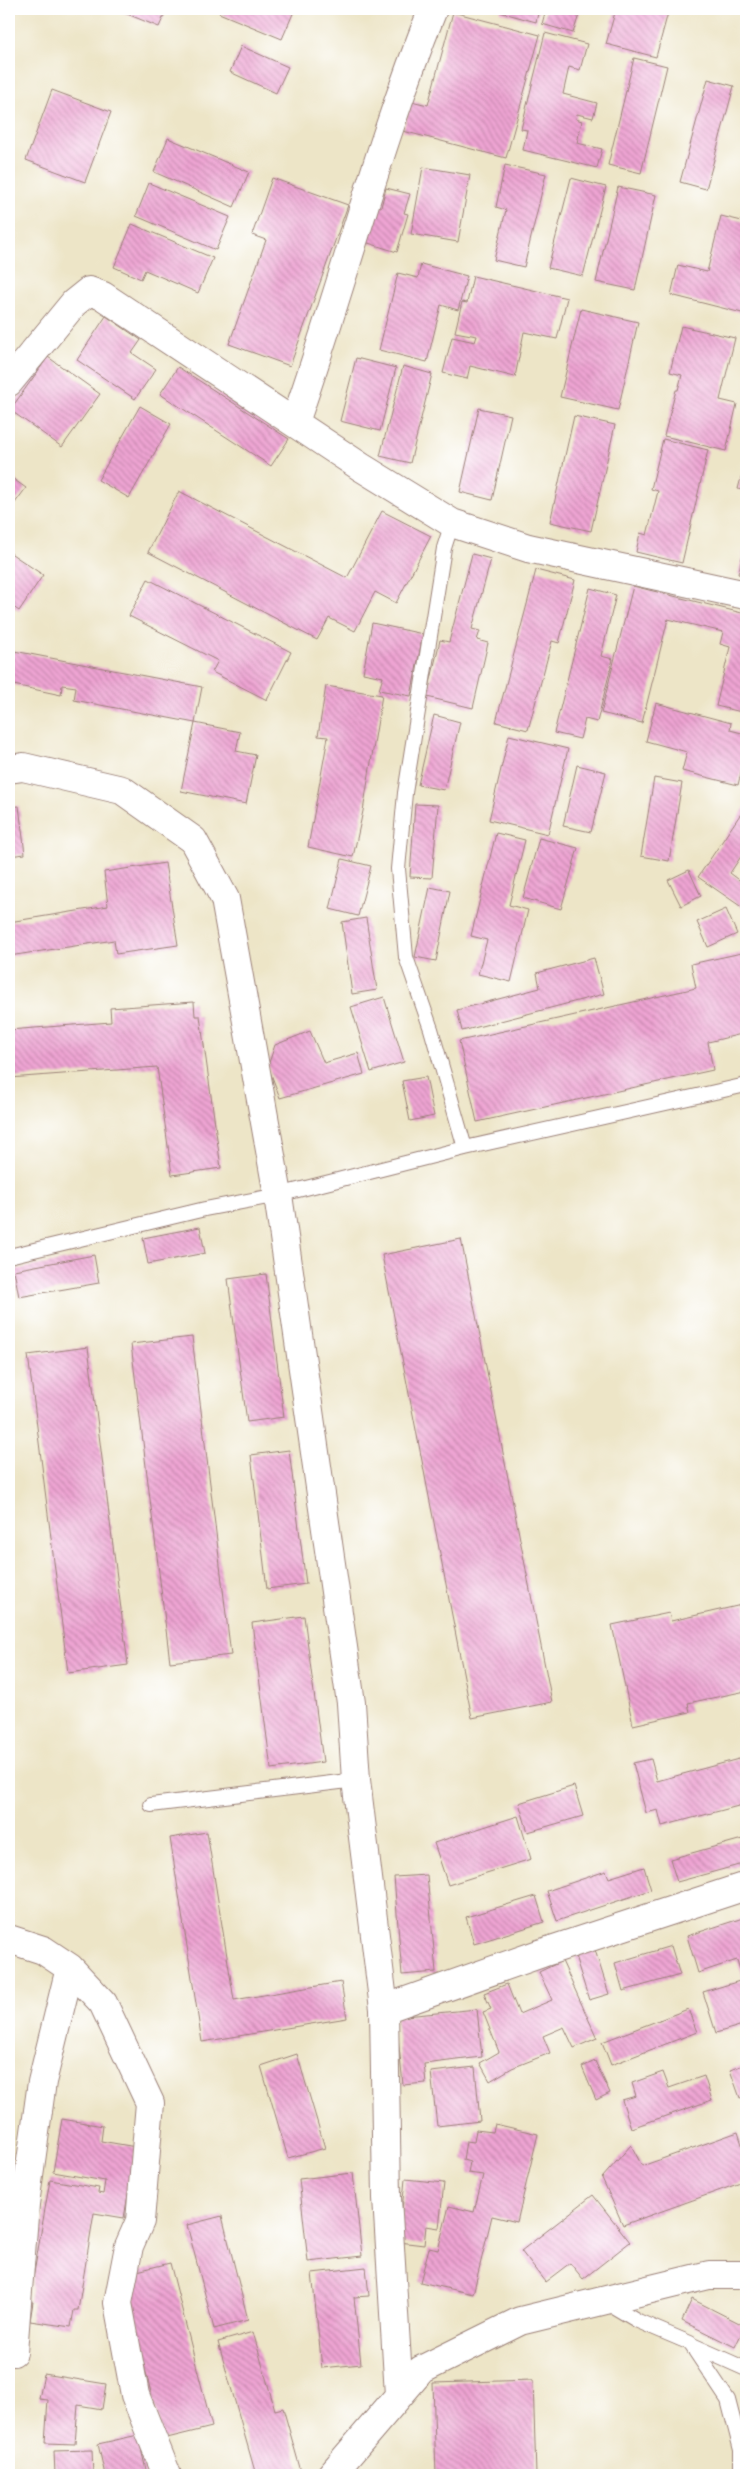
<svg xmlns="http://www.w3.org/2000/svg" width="755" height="2484" font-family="'Balsamiq Sans',sans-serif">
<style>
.building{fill:url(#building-back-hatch)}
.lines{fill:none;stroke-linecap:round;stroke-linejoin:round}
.service-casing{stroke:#9c8279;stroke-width:16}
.minor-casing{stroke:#9c8279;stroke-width:30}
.service{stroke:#fff;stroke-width:14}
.minor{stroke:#fff;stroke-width:28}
</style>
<defs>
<pattern id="building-back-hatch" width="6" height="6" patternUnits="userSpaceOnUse" patternTransform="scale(1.25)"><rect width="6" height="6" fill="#eea4d3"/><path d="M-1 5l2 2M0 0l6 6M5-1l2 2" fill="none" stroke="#c385ab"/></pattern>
</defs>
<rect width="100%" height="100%" fill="#fff"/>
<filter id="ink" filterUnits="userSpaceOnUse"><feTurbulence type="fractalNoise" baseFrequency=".02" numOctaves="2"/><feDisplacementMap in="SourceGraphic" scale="10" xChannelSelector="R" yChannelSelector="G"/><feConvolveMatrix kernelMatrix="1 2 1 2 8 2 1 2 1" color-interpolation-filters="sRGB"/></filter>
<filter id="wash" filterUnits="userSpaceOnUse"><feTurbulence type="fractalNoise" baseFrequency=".0096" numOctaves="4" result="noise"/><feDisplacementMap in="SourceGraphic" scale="20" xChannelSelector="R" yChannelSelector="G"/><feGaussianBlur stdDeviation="1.12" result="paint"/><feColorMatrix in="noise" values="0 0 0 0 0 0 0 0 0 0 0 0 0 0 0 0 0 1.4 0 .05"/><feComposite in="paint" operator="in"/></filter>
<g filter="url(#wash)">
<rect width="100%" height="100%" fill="#ede5c7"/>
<g id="blocks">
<!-- building -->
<path class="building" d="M115,9H167L159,27Z
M221,9H295L282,39L219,13Z
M501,9H539L536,22L500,12Z
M546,9H581L573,33L542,24Z
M616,9H669L656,57L606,44Z
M453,12L540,35L506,158L403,131L411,101L428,105Z
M545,33L587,44L580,70L569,67L563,94L597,103L593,118L577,114L576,119L582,121L577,143L602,149L597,168L523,150L527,130L521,129Z
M241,46L288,67L276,93L230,72Z
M634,58L667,66L641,173L608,165Z
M708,79L734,86L706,189L680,182Z
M52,90L111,112L85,182L26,160Z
M168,138L249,172L234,207L154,172Z
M505,165L546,174L524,267L494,260L506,210L496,207Z
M423,167L470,175L458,242L411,234Z
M272,178L348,205L290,366L229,344L266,240L252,235Z
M571,178L606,187L583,276L548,268Z
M149,183L230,217L216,250L136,216Z
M618,187L656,195L635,290L596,282Z
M386,188L410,194L404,213L408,214L397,252L365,242L376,205L381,207Z
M721,216L746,222V314L671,295L678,265L707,272Z
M132,224L213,258L198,293L145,270L141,279L114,267Z
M421,264L467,276L458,310L441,305L427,362L379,350L398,273L418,278Z
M473,276L567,298L557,339L524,332L515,377L470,366L467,379L443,373L452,337L475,342L477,336L455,332L462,302L467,303Z
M581,309L638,322L618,410L560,397Z
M106,316L141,340L132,353L156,369L135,399L77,360Z
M681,326L735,338L720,400L737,404L726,451L664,436L676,390H678L682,375L670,372Z
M48,357L100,394L62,447L10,410Z
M356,358L396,368L380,431L340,421Z
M403,366L432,374L410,463L380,456Z
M178,367L289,439L271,466L160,394Z
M140,406L171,424L129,498L98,480Z
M479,408L511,415L492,500L460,492Z
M574,416L615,425L591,531L550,522Z
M663,439L708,450L682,563L636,552L640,533L647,535L658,491L651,489Z
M746,459V491L738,489Z
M9,476L26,488L9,511Z
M179,491L347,578L382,511L431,536L396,603L375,592L355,631L329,618L317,640L148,552Z
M746,542V576L738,574Z
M9,552L43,575L19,611L9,604Z
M472,554L491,559L472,629L480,631L477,640L488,643L473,708L427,697L440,640L449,642Z
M536,570L575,580L559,643L552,641L528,730L496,722Z
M148,579L291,652L267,700L212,672L218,661L129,616Z
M633,586L746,614V713L716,706L730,647L720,644L723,632L668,619L642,723L601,713Z
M590,588L616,595L601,656L613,659L597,722L585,719L580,739L554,733Z
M372,623L423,634L411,696L379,690L383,677L363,673Z
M9,650L202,687L195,723L74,700L76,687L62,685L61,695L9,684Z
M326,686L382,695L363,811L353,857L308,847L328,737L318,736Z
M656,703L731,723L730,730L746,734V752L738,785L682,771L687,752L646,741Z
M434,715L460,722L444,790L418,785Z
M195,723L240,732L236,751L256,755L246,804L181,791Z
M509,735L568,749L548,834L489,820Z
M577,765L606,772L591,832L563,826Z
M654,778L682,783L669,861L641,856Z
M415,804L438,805L432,878L410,877Z
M19,806L25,854L9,856V807Z
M746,806V849L730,873L746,885V904L743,908L698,877Z
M496,833L525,840L509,905L528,910L511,982L478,974L487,940L471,936Z
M539,838L578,848L561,909L523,898Z
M342,859L371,866L358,916L330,909Z
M165,863L178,945L116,954L114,940L9,956V922L108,906L104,872Z
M689,870L701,896L681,906L668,880Z
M430,887L450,891L436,961L415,957Z
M726,909L737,934L708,947L697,922Z
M366,918L377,990L352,994L342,922Z
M746,952V1033L708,1042L713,1070L477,1122L459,1041L696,988L691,964Z
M594,958L604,994L462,1031L457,1010L540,988L537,973Z
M384,997L404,1062L371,1072L351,1007Z
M194,1002L195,1016H200L221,1168L172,1175L157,1067L9,1078V1030L111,1022L110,1008Z
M310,1031L324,1063L358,1053L364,1074L280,1098L268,1066L275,1045Z
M426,1077L434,1116L410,1121L402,1081Z
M200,1227L205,1253L148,1264L143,1238Z
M461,1239L552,1702L472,1718L382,1255Z
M94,1255L99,1283L19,1297L14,1270Z
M266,1274L284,1417L247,1422L228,1279Z
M192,1337L231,1655L170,1662L131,1344Z
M88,1347L128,1665L68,1673L28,1355Z
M289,1450L306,1584L267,1589L251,1455Z
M746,1604V1691L688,1703L690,1712L633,1725L612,1625L669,1613L671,1621Z
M304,1616L323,1762L271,1769L252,1623Z
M746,1757V1804L662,1826L658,1810L646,1813L633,1763L651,1759L657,1781Z
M574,1786L583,1816L528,1832L519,1803Z
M518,1816L531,1859L448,1885L434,1843Z
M207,1832L234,2000L341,1982L347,2018L202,2042L170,1838Z
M746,1838V1863L677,1882L670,1859Z
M644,1867L651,1890L557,1921L547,1891L606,1871L609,1878Z
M427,1875L436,1972L402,1975L394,1877Z
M536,1896L544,1922L474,1944L466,1917Z
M746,1917V2024L716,2033L703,1992L743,1980L737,1960L698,1973L687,1936Z
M671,1946L680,1975L623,1991L615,1963Z
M595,1950L609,1994L589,2000L575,1956Z
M562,1961L597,2038L574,2048L564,2027L543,2036L550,2053L512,2068L490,2081L480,2063L499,2052L483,2012L491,2009L484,1993L507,1984L519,2014L552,2000L539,1972Z
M477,2009L482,2057L424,2064L426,2083L403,2085L396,2017Z
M688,2009L697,2032L611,2065L602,2042Z
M297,2054L325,2148L288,2158L261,2066Z
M595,2061L610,2093L596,2100L582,2067Z
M746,2064V2096L740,2098L730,2070Z
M475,2067L480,2121L437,2126L431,2072Z
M663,2072L669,2088L704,2076L712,2100L631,2128L622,2100L636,2096L632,2083Z
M62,2119L103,2126L101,2141L136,2147L124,2218L94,2213L78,2310H74L71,2327L30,2321L33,2302H29L50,2180L99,2188L98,2193L103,2194L105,2181L53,2172Z
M495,2124L538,2134L517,2222L492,2216L473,2294L420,2282L429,2248L438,2250L449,2206L474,2212L483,2175L468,2173L470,2162L463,2160L466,2141L474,2142L476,2130L493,2132Z
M738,2132L746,2157V2181L623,2225L602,2178L631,2145L642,2166Z
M353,2173L362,2256L308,2262L299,2179Z
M405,2179L444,2183L439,2228L426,2226L424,2245L399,2242Z
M593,2195L630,2242L583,2279L570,2263L545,2282L521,2251Z
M222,2216L248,2320L214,2329L187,2225Z
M170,2263L212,2427L163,2439L132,2318L130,2283L133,2272Z
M366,2267L369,2296L354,2297L361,2364L322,2368L312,2273Z
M692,2299L745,2326L735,2347L682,2321Z
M253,2332L275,2410L283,2408L302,2475H256L218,2342Z
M44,2374L106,2384L102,2409L78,2405L75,2444L45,2443L48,2400L39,2399Z
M533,2380L536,2475H436L433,2383Z
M138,2435L147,2475H105L98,2444Z
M92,2450L93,2475H55L54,2451Z"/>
</g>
</g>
<g filter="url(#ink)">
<use href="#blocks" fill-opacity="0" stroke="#9c8279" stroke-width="1"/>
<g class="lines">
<defs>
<path id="service" d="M452,523L444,548L405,793L398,869L406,957L431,1029L465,1148
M9,1256L205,1209L278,1195L465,1148L746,1085
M151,1805L356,1780
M606,2302L638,2321L690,2343L728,2400L741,2450V2475
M690,2344L746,2369"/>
<path id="minor" d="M9,382L74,303L89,291L103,296L361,467L452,523L528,548L746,595
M295,422C343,285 378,144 433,9
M9,769L23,767L122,790L193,840L225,899L278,1195L351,1703L356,1780L384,2009L387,2198L399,2395
M9,1939L43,1950L70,1968L103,2003L150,2103L140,2221L129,2246L118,2303L135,2395L167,2475
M384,2009L542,1953L746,1886
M13,2352L25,2204L42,2082L70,1968
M331,2475L421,2370L520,2321L709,2275H746"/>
</defs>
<!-- service casing -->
<use href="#service" class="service-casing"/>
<!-- minor casing -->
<use href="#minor" class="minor-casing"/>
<!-- service -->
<use href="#service" class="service"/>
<!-- minor -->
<use href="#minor" class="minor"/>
</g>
</g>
<!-- margin -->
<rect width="755" height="2484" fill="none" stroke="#fff" stroke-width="30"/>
</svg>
